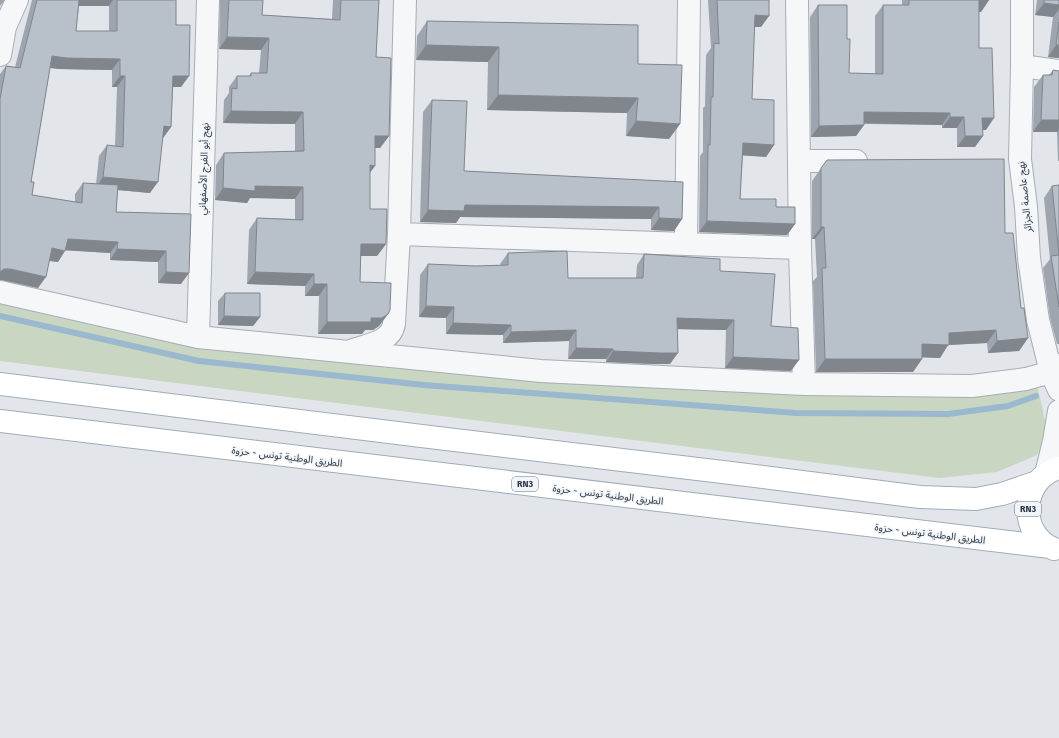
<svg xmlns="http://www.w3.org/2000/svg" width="1059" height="738" font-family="'Fira Sans','Noto Sans Arabic',sans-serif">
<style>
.park{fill:#c9d6c2}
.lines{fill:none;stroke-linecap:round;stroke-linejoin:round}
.stream{stroke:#9ab8ce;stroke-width:6}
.minor-casing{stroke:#a6adb6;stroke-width:24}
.major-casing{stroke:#a0acb8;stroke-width:24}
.minor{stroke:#f5f7f9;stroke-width:22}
.major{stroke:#fff;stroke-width:22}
.wall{fill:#9ea5ae;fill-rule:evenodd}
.shaded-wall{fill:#81868d}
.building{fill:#b8c0ca;stroke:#81868d}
.labels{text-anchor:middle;stroke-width:3;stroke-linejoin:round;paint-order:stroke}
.shield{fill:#f2f5f8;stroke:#656f7b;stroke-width:1}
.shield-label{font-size:9px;font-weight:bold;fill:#283545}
.street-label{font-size:10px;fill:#283545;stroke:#f2f5f8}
</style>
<rect width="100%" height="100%" fill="#e2e6eb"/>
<!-- park -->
<path class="park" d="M0,302L194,343L379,367L591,381L1036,380L1046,425L1045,442L1037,455L997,472L939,478L0,361Z"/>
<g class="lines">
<!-- stream -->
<path class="stream" d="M0,316L199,361L424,385L796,413L948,414L1008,406L1036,396"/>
<defs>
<path id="minor" d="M797,0L800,248L804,384
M1022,0V66L1020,159L1026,207L1029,258L1038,320L1051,372L1059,390
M0,55L5,27L17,0
M1022,66L1059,71
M800,161H856
M399,234L800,248
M686,243L689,0
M0,292L198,337L541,371L804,384L972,386L1026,379L1051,372L1059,365
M198,337L208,0
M353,350C368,345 391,342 394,324L399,234L405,0
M1046,474L1054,441L1059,411"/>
<path id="major" d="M0,384L438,438L731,473L920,497L976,499L1002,494L1037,482
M0,421L1050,547
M1054,549C1017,534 1021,478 1059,468"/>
</defs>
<!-- minor casing -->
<use href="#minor" class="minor-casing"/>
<!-- major casing -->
<use href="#major" class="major-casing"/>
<!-- minor -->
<use href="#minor" class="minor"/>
<!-- major -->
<use href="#major" class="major"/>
</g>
<!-- wall -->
<path class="wall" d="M0,0H5L0,6Z
M32,0H176V25L189,76L181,87H173L171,127L163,138H162L150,193L118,190L116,212L191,214L181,284L158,283V262L110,260V253L65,250L58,262L49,261L38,288L2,280H0V74L6,66L15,67ZM79,6H109V31H76ZM50,68L59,69L112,70V87H117L115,146L107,145L99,156L96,184L83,183L75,194V202L32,195L31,182Z
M220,0H263L262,15L332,19L333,0H379L376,57L389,136L380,148H375L370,172V209L386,244L377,256H361L360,282L388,314L379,326L373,330H365L362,334H318L319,296H305V286L247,284L249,230L257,218L295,219V199L250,198L247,203L215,200L216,165L224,153L295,151V124L223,123L224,100L229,93V87L237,76H249L251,73H259L261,50L219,49Z
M708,0H769L761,27H754L752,99L774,145L766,157L743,155L740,199L776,207L795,224L787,235L699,232L700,156L703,152V108L705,106L706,55L711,48Z
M902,0H989L981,12H979V48L986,130H982L975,147H957V128H942V125L864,124V125L856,136L811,137L810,17L818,5L847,39L849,73L875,74V16L883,5H902Z
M1037,0H1059V58L1048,57L1053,17L1035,15Z
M427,21L638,64L680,124L669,139L626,136L627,113L487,110L488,62L416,60L417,36Z
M1053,70L1059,71V161H1058L1057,132H1033L1034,87L1043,75H1049Z
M432,100L464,171L683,182L682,219L674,231L651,230V219L460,217L456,223L420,222L423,112Z
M821,168L1005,233L1021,308L1028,338L1019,351L988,353L987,343L948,345L940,358L922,357V359L913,372H816L813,281L817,277L815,239H812V181Z
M1059,185V344H1057L1050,318L1043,268L1050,259L1044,198L1052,186Z
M508,253L568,278H636L637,265L644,254L720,271L771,326L791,371L725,368L726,330L677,329L670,364H653L606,362V359H568L569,341L503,343V335L446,334V318L419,317L420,275L428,264L475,266L501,265L500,264Z
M225,293L260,317L253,326L218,325V301Z"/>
<!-- shaded-wall -->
<path class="shaded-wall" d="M76,0H113L109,6H72Z
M979,0H989L981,12H971Z
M1044,3L1059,5V9L1053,17L1035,15Z
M755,15L769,16L761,27H747Z
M227,37L269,38L261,50L219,49Z
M426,45L499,47L488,62L416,60Z
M1056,45H1059V58L1048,57Z
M52,56L120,59L112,70L59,69L44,67Z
M120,76H125L117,87H112Z
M173,76H189L181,87H165Z
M498,95L638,98L627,113L487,110Z
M231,111L303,112L295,124L223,123Z
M864,112L950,113L942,125L856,123Z
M950,117H964L957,128H942Z
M982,118H994L986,130H974Z
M1041,120H1059V130L1057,132H1033Z
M636,121L680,124L669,139L626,136Z
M864,125L856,136L811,137L819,126Z
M164,126L171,127L163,138H156Z
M375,136H389L380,148H367Z
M965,136H983L975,147H957Z
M743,143L774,145L766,157L735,155Z
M370,165L375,166L367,177Z
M103,177L158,182L150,193L96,188Z
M255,186L303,187L295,199L250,198L247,203L215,200L223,188Z
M465,205L659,207L651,219L460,217L456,223L420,222L428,210Z
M659,218L682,219L674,231L651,230Z
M707,221L795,224L787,235L699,232Z
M821,227H824L815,239H812Z
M68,239L118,242L110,253L60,250L65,251L58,262L44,260L52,248Z
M361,244H386L377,256H353Z
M117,249L166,251L158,262L110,260Z
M4,269H10L46,277L38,288L2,280H0V272Z
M166,272L189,273L181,284L158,283Z
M255,272L314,274L305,286L247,284Z
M314,284H327L319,296H305Z
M426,306L454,307L446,318L419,317Z
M388,314L379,326L373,330H365L362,334H318L327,322L371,318Z
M224,316L260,317L253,326L218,325Z
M677,318L734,320L726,330L669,329Z
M453,323L511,325L503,335L446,334Z
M576,330L569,341L503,343L511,332Z
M996,330L987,343L948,345L940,358L913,357L922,344L949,333Z
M1028,338L1019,351L988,353L997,341Z
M576,348L613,349L606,359H568Z
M613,351L678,353L670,364H653L606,362Z
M733,357L799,360L791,371L725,368Z
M825,359H922L913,372H816Z"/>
<!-- building -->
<path class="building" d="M37,0H79L76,31H117V0H176V25H190L189,76H173L171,127L164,126L158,182L103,177L107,145L123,147L125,76H120V59L66,58L52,56L31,182H34L32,195L82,203L83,183L118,185L116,212L191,214L189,273L166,272V251L117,249L118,242L68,239L65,251L52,248L46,277L10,269H4L0,272V99L6,66L20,68Z
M229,0H263L262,15L340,20L341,0H379L376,57L391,58L389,136H375V166L370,165V209H387L386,244H361L360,282L391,283L390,310L388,314L382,318H371V322H327V284H314V274L255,272L257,218L303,220V187L255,186V191L223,188L224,153L304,151L303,112L231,111L232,88L237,89V76H251V73H267L269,38L227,37Z
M717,0H769V16L755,15L752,99L774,100V145L743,143L740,199H776V207H795V224L707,221L708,145H710L711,97H713L714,43L719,44Z
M909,0H989H979V48H992L994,118H982L983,136H965L964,117H950V113L864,112V125L819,126L818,5H847V39H850L849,73L883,74V5H909Z
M1044,0H1059V5L1044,3Z
M427,21L638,25V64L682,65L680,124L636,121L638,98L498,95L499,47L426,45Z
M1059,22V45H1056Z
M1053,70L1059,71V120H1041L1043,75H1052Z
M432,100L467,101L464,171L683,182L682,219L659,218V207L465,205L464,211L428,210Z
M1004,159L1005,233H1013L1021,308H1024L1028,338L997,341L996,330L949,333V345L922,344V359H825L822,268H826L824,227H821V168L827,160Z
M1059,185V307L1051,256L1059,255L1052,186Z
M567,251L568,278H643L644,254L720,259V271L775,274L771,326L798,328L799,360L733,357L734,320L677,318L678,353H660L613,351V349L576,348V330L511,332V325L453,323L454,307L426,306L428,264L475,266L508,265V253Z
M225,293H260V317L224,316Z"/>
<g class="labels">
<!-- shield labels -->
<g class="shield">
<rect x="512" y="477" width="26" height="14" rx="3"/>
<rect x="1015" y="502" width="26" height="14" rx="3"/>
</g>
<g class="shield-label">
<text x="525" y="487">RN3</text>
<text x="1028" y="512">RN3</text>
</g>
<!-- street labels -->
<g class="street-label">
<text transform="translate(203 169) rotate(-88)" y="4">نهج أبو الفرج الأصفهاني</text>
<text transform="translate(1024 197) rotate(-96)" y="4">نهج عاصمة الجزائر</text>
<text transform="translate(287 456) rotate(7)" y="4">الطريق الوطنية تونس - حزوة</text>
<text transform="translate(608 494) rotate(7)" y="4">الطريق الوطنية تونس - حزوة</text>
<text transform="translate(930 533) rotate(7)" y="4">الطريق الوطنية تونس - حزوة</text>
</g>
</g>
</svg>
